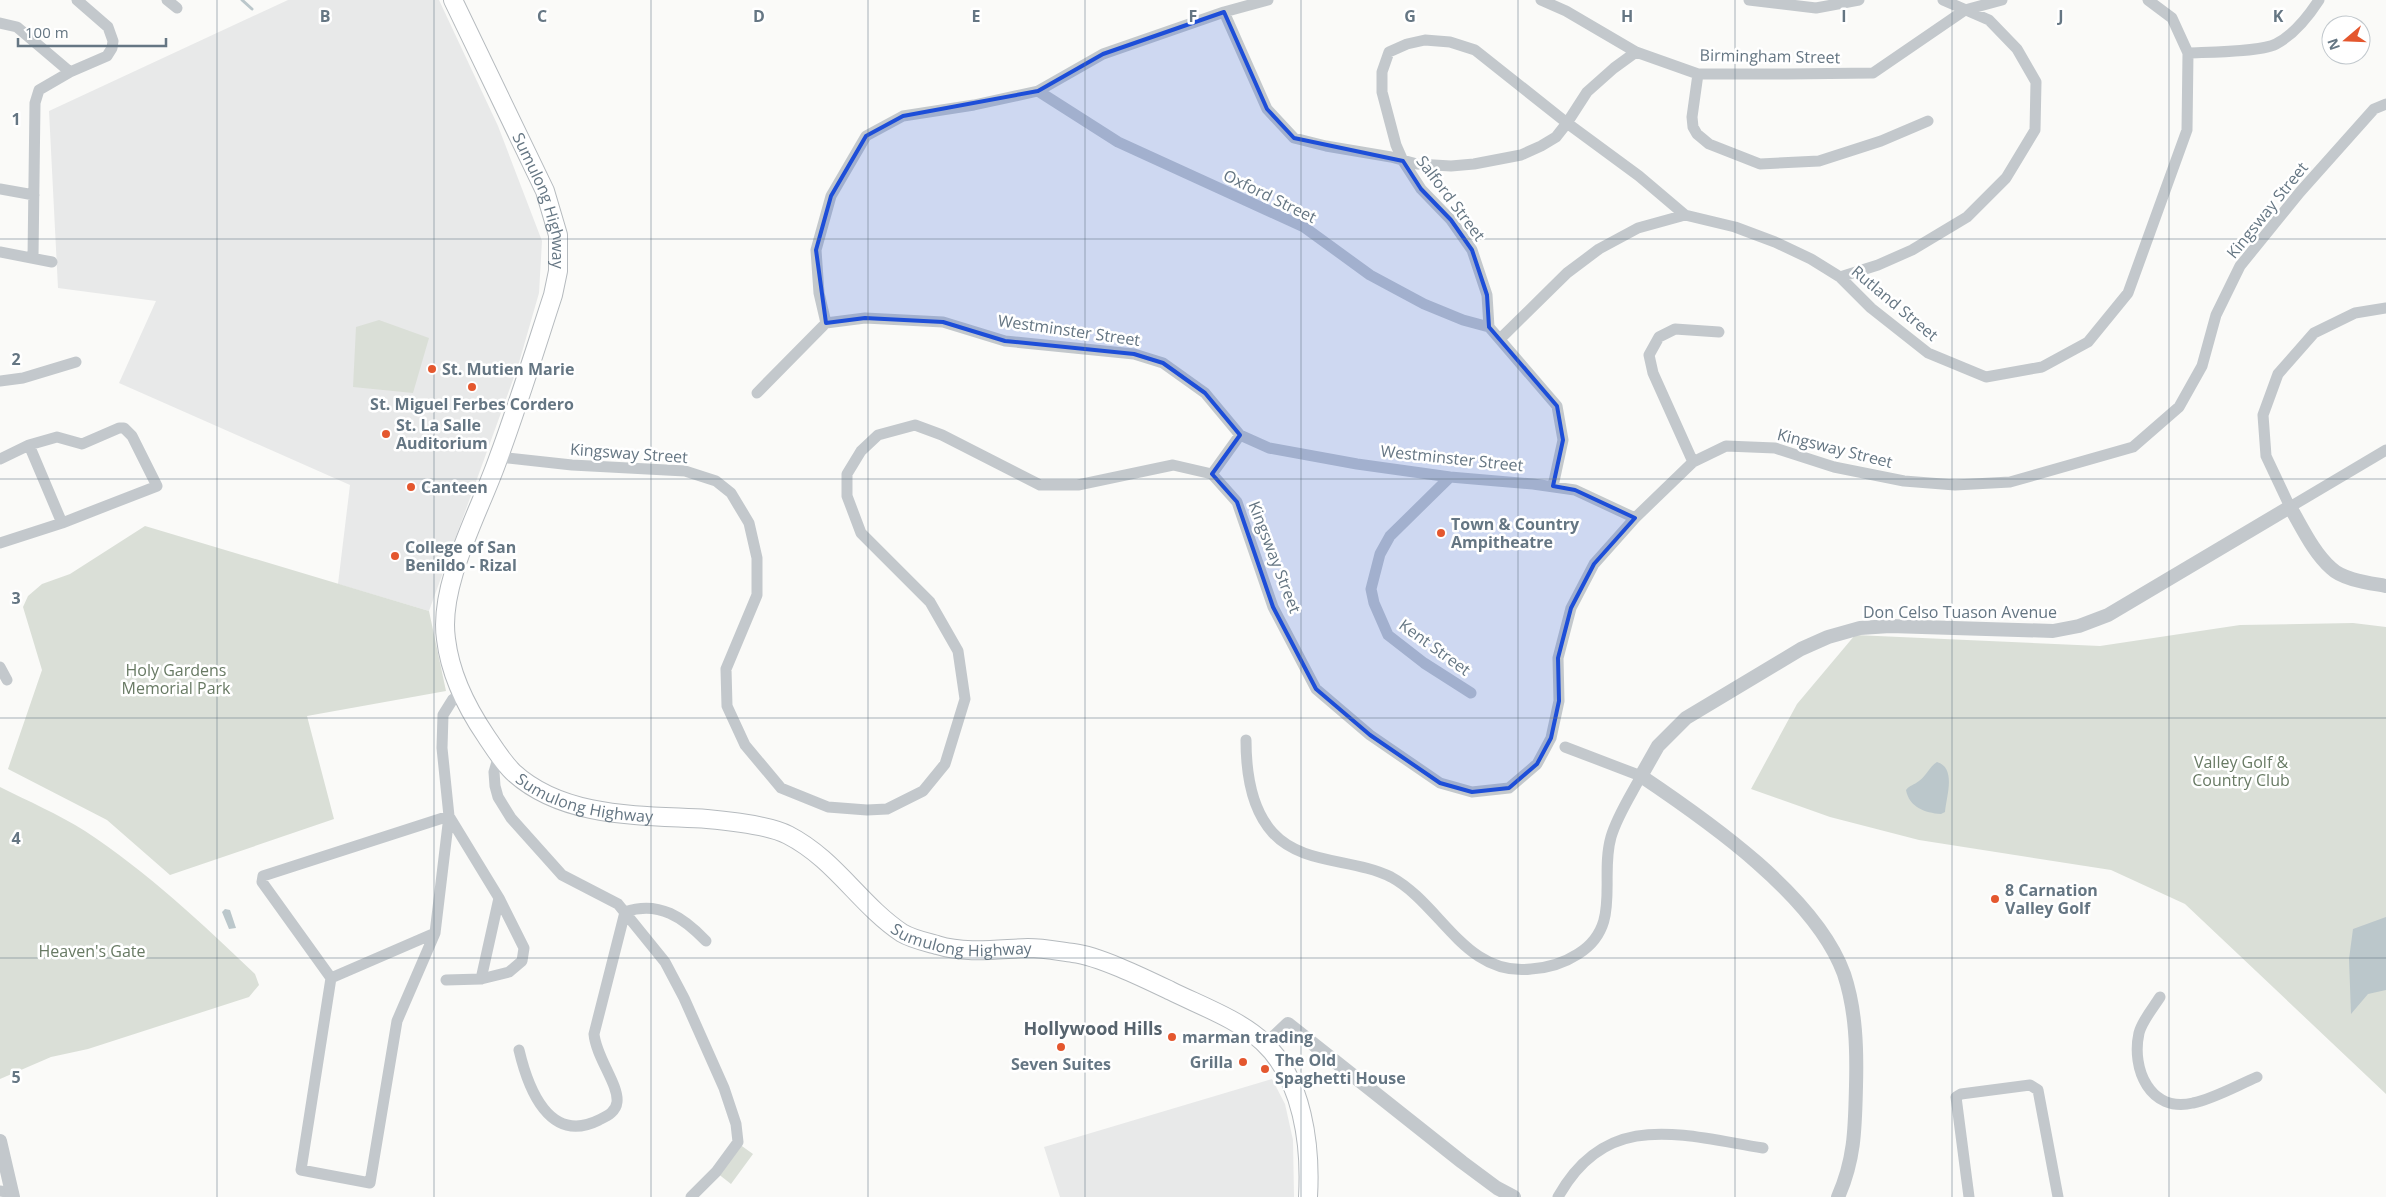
<svg xmlns="http://www.w3.org/2000/svg" width="2386" height="1197" font-family="'Open Sans',sans-serif">
<style>
.built{fill:#e8e9e9}
.green{fill:#dadfd7}
.water{fill:#bbc7cb}
.lines{fill:none;stroke-linecap:round;stroke-linejoin:round}
.stream{stroke:#bbc7cb;stroke-width:3}
.primary-casing{stroke:#b5babe;stroke-width:20}
.minor{stroke:#c3c8cc;stroke-width:11}
.tertiary{stroke:#c3c8cc;stroke-width:14}
.primary{stroke:#fff;stroke-width:18}
.marked{fill:#1d4ed8;fill-opacity:0.2;stroke:#1d4ed8;stroke-width:4;stroke-linejoin:round}
.grid{fill:none;stroke:#657683;stroke-width:1;stroke-opacity:0.55}
.poi-dot{fill:#e4572e;stroke:#fff;stroke-width:2}
.labels{text-anchor:middle;stroke-width:5;stroke-linejoin:round;paint-order:stroke}
.street-label{font-size:16px;fill:#657683;stroke:#fff}
.poi-label{font-size:16px;font-weight:bold;fill:#657683;stroke:#fff;text-anchor:start}
.park-label{font-size:16px;fill:#687a64;stroke:#fff}
.neighbourhood-label{font-size:18px;font-weight:bold;fill:#57646e;stroke:#fff}
.grid-label{font-size:16px;text-anchor:middle;font-weight:bold;fill:#657683;stroke:#fff;stroke-width:5;stroke-linejoin:round;paint-order:stroke}
</style>
<rect width="100%" height="100%" fill="#fafaf8"/>
<!-- built -->
<path class="built" d="M288,0H439L498,126L542,241L539,293L518,366L429,611L338,584L350,485L119,383L156,301L58,288L49,111Z
M1272,1079L1285,1104L1293,1140L1294,1197H1060L1044,1147Z"/>
<!-- green -->
<path class="green" d="M379,320L429,338L413,393L353,387L356,327Z
M145,526L429,611L446,691L307,716L334,819L170,875L107,820L8,769L42,670L23,607L28,596L42,584L70,574Z
M2353,623L2386,627V1094L2185,904L2111,870L1919,840L1830,817L1751,789L1797,704L1855,635L2100,646L2240,625Z
M0,787C28,801 58,814 85,831C147,872 202,923 255,974L259,985L249,997L88,1049L51,1057L0,1079Z
M739,1144L753,1154L731,1184L717,1173Z"/>
<!-- water -->
<path class="water" d="M1937,762C1957,768 1946,797 1945,812L1941,814C1925,813 1909,807 1906,790C1910,785 1914,785 1919,781C1927,775 1929,767 1937,762Z
M225,909L230,910L236,928L229,929L222,912Z
M2386,917V990L2368,994L2351,1014L2349,959L2353,929Z"/>
<g class="lines">
<!-- stream -->
<path class="stream" d="M242,0L252,9"/>
<defs>
<g id="primary">
<path id="s1" d="M453,0L545,191L558,235V271L553,295C535,350 518,405 498,459C480,511 438,584 446,639C450,673 467,708 486,736C494,748 502,761 513,772C564,819 643,815 707,819C729,821 769,825 788,835C835,859 860,905 902,933C912,939 926,942 937,945C966,954 998,949 1028,948C1043,948 1058,951 1073,953C1099,956 1146,979 1171,991C1199,1005 1240,1020 1263,1042C1303,1079 1311,1146 1308,1197"/>
</g>
</defs>
<!-- primary casing -->
<use href="#primary" class="primary-casing"/>
<!-- minor -->
<path class="minor" d="M167,0L177,8
M1541,0L1566,11L1636,52L1698,74H1786L1873,73L1965,10L2002,0
M1749,0L1816,8L1859,0
M1224,12L1267,109L1294,138L1326,146L1391,157L1417,164L1451,166L1474,164L1521,155L1541,146L1556,137L1567,123L1587,92L1614,68L1636,52
M0,23L17,27L70,72
M2188,53C2208,52 2260,52 2276,44C2295,34 2308,17 2319,0
M1698,74L1692,117L1693,127L1697,134L1709,144L1760,164L1819,161L1881,141L1928,121
M1038,91L1118,142L1304,227L1370,275L1424,304L1463,320L1489,327
M0,189L34,195
M0,252L52,262
M33,258L35,103L39,90L70,72L107,56L112,48L113,41L108,27L77,0
M1840,277L1878,265L1912,250L1967,217L2006,178L2035,130L2036,82L2017,49L1989,20L1943,0
M2386,308L2355,313L2314,333L2278,374L2263,415L2266,456L2290,507L2386,450
M826,323L819,293L816,250L831,196L866,136L903,116L974,105L1038,91L1103,54L1224,12L1268,0
M1500,339L1567,273L1599,249L1638,228L1685,215L1735,227L1775,242L1811,259L1840,277L1871,308L1928,353L1986,377L2042,367L2088,342L2128,293L2187,130L2188,53L2172,18L2148,0
M0,381L23,378L76,362
M757,393L826,323L865,318L943,322L1005,341L1134,354L1163,363L1205,393L1240,435L1269,448L1357,464L1450,477L1533,484L1575,490L1635,518
M29,445L62,523
M499,457L572,465L685,471L716,481L731,493L749,523L757,558V595L726,669L727,706L745,745L781,788L828,807L867,810L887,809L923,791L945,764L965,699L958,651L930,602L861,533L847,496V474L861,451L878,435L915,425L942,435L1040,485H1078L1173,465L1212,474L1237,502L1273,607L1316,689L1370,735L1440,783L1472,792L1509,788L1537,764L1551,738L1559,701L1558,658L1571,608L1594,564L1635,518L1693,462L1726,446L1775,448L1834,467L1904,481L1955,485L2010,482L2133,447L2179,407L2202,366L2216,315L2240,266L2300,192L2374,109L2386,104
M0,459L29,445L57,437L82,444L119,428H124L132,436L157,486L62,523L0,543
M1693,462L1653,373L1649,355L1659,337L1675,329L1719,332
M1212,474L1240,435
M1450,477L1390,536L1380,554L1371,589L1374,603L1388,635L1424,663L1471,693
M1553,486L1563,440L1557,406L1489,327L1487,295L1472,250L1451,220L1421,189L1403,161L1396,145L1382,92V72L1389,52L1407,44L1425,40L1450,42L1475,50L1567,123L1639,176L1685,215
M0,667L7,680
M1246,740C1246,770 1251,809 1273,833C1302,865 1353,858 1391,877C1441,904 1465,977 1531,969C1547,968 1564,963 1578,954C1623,926 1599,879 1611,837C1617,816 1631,795 1641,776L1565,747
M499,755L494,772L495,786L498,797L511,818L562,875L618,904L665,962L684,998L724,1088L736,1124L738,1142L716,1172L691,1197
M625,912C659,900 684,918 706,941
M435,933L331,978L301,1170L370,1183L397,1021L435,933L449,816L442,748L443,715L453,699L463,695
M331,978L262,882L263,876L449,816L499,898L524,948L522,961L509,972L481,979L446,980
M481,979L499,898
M2160,997C2153,1008 2142,1021 2139,1033C2131,1069 2150,1113 2193,1103C2213,1099 2238,1085 2257,1077
M519,1050C528,1088 549,1145 599,1120C607,1116 616,1112 617,1102C619,1085 596,1057 594,1034L625,912
M0,1191L13,1193
M1558,1197C1607,1109 1681,1135 1763,1148
M1969,1197L1956,1097L1961,1094L2030,1085L2038,1090L2058,1197"/>
<!-- tertiary -->
<path class="tertiary" d="M1266,1045L1288,1024L1462,1162L1497,1188L1514,1197
M0,1141L13,1197
M1838,1197C1855,1159 1855,1127 1856,1086C1857,1049 1856,1010 1844,974C1816,896 1708,821 1641,776L1658,746L1686,718L1801,649L1828,637L1860,628L1890,626L2053,631L2079,626L2108,615L2290,507C2302,527 2313,552 2331,568C2343,580 2370,583 2386,586"/>
<!-- primary -->
<use href="#primary" class="primary"/>
</g>
<!-- marked area -->
<path class="marked" d="M1224,12L1267,109L1294,138L1403,161L1421,189L1451,220L1472,250L1487,295L1489,327L1557,406L1563,440L1553,486L1575,490L1635,518L1594,564L1571,608L1558,658L1559,701L1551,738L1537,764L1509,788L1472,792L1440,783L1370,735L1316,689L1273,607L1237,502L1212,474L1240,435L1205,393L1163,363L1134,354L1005,341L943,322L865,318L826,323L816,250L831,196L866,136L903,116L1038,91L1103,54Z"/>
<!-- grid -->
<path class="grid" d="M217,0V1197M434,0V1197M651,0V1197M868,0V1197M1085,0V1197M1301,0V1197M1518,0V1197M1735,0V1197M1952,0V1197M2169,0V1197M0,239H2386M0,479H2386M0,718H2386M0,958H2386"/>
<!-- markers -->
<g class="poi-dot">
<circle cx="432" cy="369" r="5"/>
<circle cx="472" cy="387" r="5"/>
<circle cx="386" cy="434" r="5"/>
<circle cx="411" cy="487" r="5"/>
<circle cx="1441" cy="533" r="5"/>
<circle cx="395" cy="556" r="5"/>
<circle cx="1995" cy="899" r="5"/>
<circle cx="1172" cy="1037" r="5"/>
<circle cx="1061" cy="1047" r="5"/>
<circle cx="1243" cy="1062" r="5"/>
<circle cx="1265" cy="1069" r="5"/>
</g>
<g class="labels">
<!-- street labels -->
<g class="street-label">
<text transform="translate(1770 56) rotate(1)" y="6">Birmingham Street</text>
<text transform="translate(1270 196) rotate(26)" y="6">Oxford Street</text>
<text transform="translate(1451 198) rotate(53)" y="6">Salford Street</text>
<text dy="6" stroke="none"><textPath href="#s1" startOffset="220">Sumulong Highway</textPath></text>
<text transform="translate(2267 210) rotate(-51)" y="6">Kingsway Street</text>
<text transform="translate(1895 303) rotate(40)" y="6">Rutland Street</text>
<text transform="translate(1069 330) rotate(8)" y="6">Westminster Street</text>
<text transform="translate(1835 448) rotate(14)" y="6">Kingsway Street</text>
<text transform="translate(629 453) rotate(4)" y="6">Kingsway Street</text>
<text transform="translate(1452 458) rotate(6)" y="6">Westminster Street</text>
<text transform="translate(1275 557) rotate(69)" y="6">Kingsway Street</text>
<text x="1960" y="618">Don Celso Tuason Avenue</text>
<text transform="translate(1435 647) rotate(36)" y="6">Kent Street</text>
<text dy="6" stroke="none"><textPath href="#s1" startOffset="910">Sumulong Highway</textPath></text>
<text dy="6" stroke="none"><textPath href="#s1" startOffset="1330">Sumulong Highway</textPath></text>
</g>
<!-- poi labels -->
<g class="poi-label">
<text x="442" y="375">St. Mutien Marie</text>
<text x="472" y="410" text-anchor="middle">St. Miguel Ferbes Cordero</text>
<text x="396" y="431">St. La Salle<tspan x="396" dy="18">Auditorium</tspan></text>
<text x="421" y="493">Canteen</text>
<text x="1451" y="530">Town &amp; Country<tspan x="1451" dy="18">Ampitheatre</tspan></text>
<text x="405" y="553">College of San<tspan x="405" dy="18">Benildo - Rizal</tspan></text>
<text x="2005" y="896">8 Carnation<tspan x="2005" dy="18">Valley Golf</tspan></text>
<text x="1182" y="1043">marman trading</text>
<text x="1275" y="1066">The Old<tspan x="1275" dy="18">Spaghetti House</tspan></text>
<text x="1233" y="1068" text-anchor="end">Grilla</text>
<text x="1061" y="1070" text-anchor="middle">Seven Suites</text>
</g>
<!-- park labels -->
<g class="park-label">
<text x="176" y="676">Holy Gardens<tspan x="176" dy="18">Memorial Park</tspan></text>
<text x="2241" y="768">Valley Golf &amp;<tspan x="2241" dy="18">Country Club</tspan></text>
<text x="92" y="957">Heaven's Gate</text>
</g>
<!-- neighbourhood labels -->
<g class="neighbourhood-label">
<text x="1093" y="1035">Hollywood Hills</text>
</g>
</g>
<g class="grid-label">
<text x="325" y="22">B</text>
<text x="542" y="22">C</text>
<text x="759" y="22">D</text>
<text x="976" y="22">E</text>
<text x="1193" y="22">F</text>
<text x="1410" y="22">G</text>
<text x="1627" y="22">H</text>
<text x="1844" y="22">I</text>
<text x="2061" y="22">J</text>
<text x="2278" y="22">K</text>
<text x="16" y="125">1</text>
<text x="16" y="365">2</text>
<text x="16" y="604">3</text>
<text x="16" y="844">4</text>
<text x="16" y="1083">5</text>
</g>
<!-- north arrow -->
<g transform="translate(2346 40) rotate(251)"><circle r="24" fill="#ffffff" stroke="#c1c8cd"/>
<path d="M0-4L9 19L0 12L-9 19Z" fill="#e4572e"/>
<text y="-8" font-size="14" font-weight="bold" text-anchor="middle" fill="#657683">N</text>
</g>
<!-- scale -->
<path d="M18 38v8h148v-8" fill="none" stroke="#657683" stroke-width="2.5"/>
<text x="25" y="38" font-size="15" fill="#657683" stroke="#ffffff" stroke-width="4" paint-order="stroke">100 m</text>
</svg>
